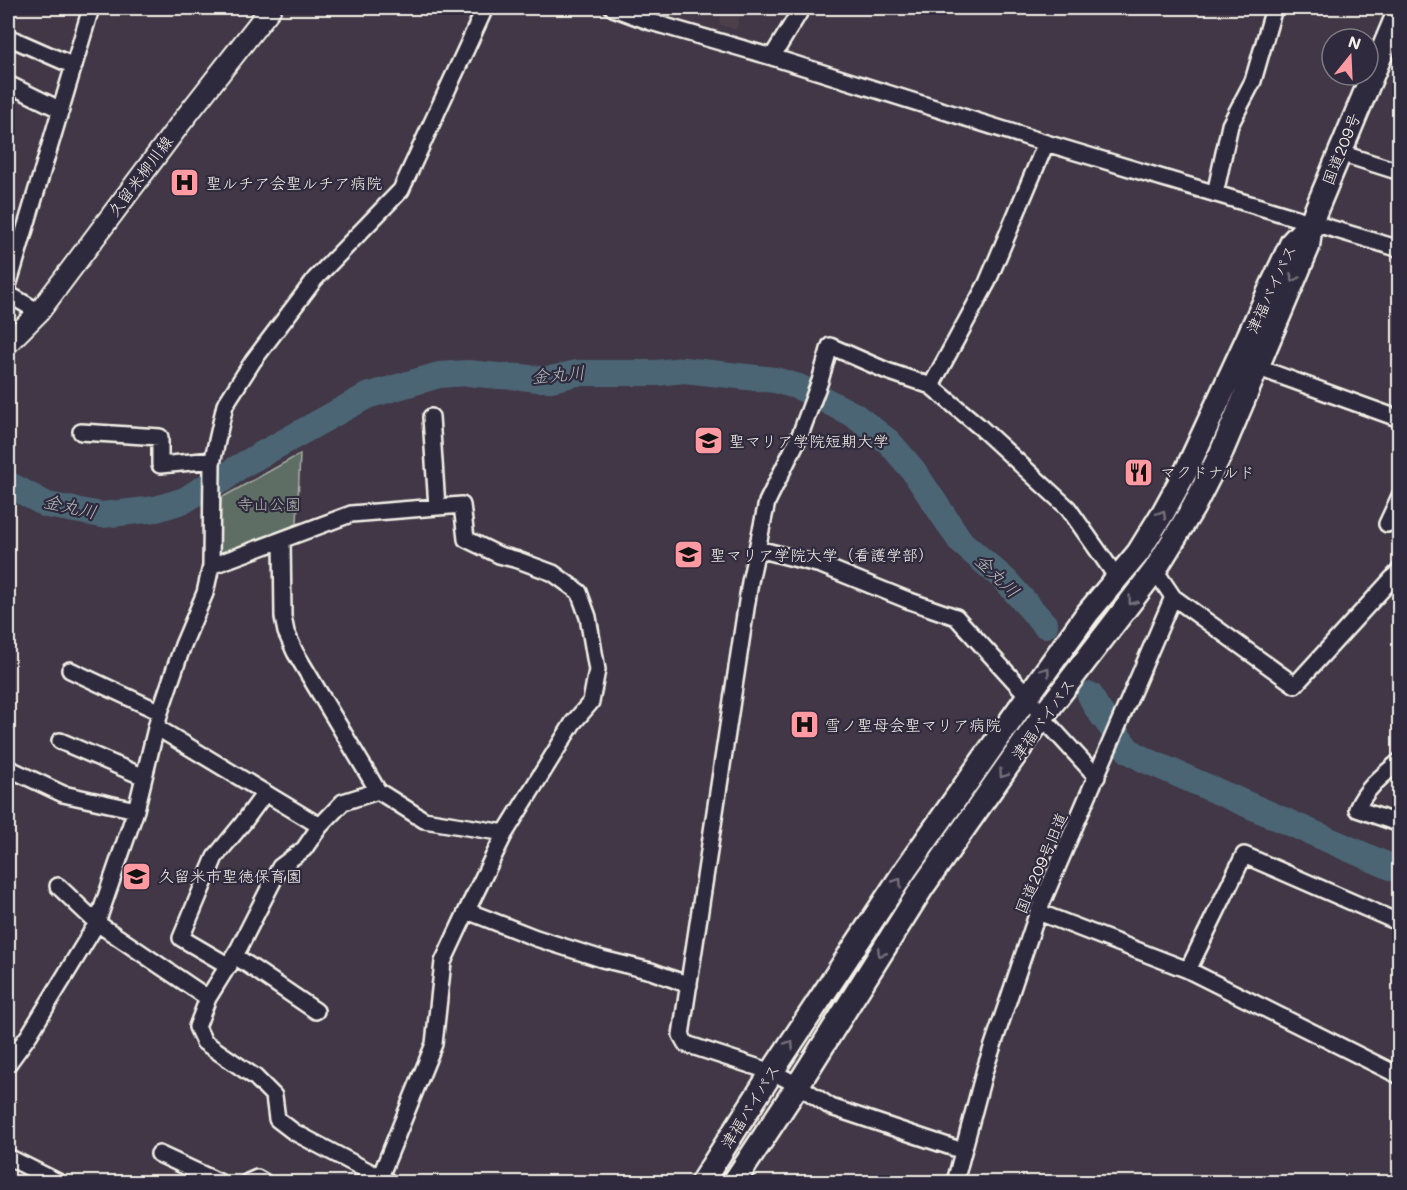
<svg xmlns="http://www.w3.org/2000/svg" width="1407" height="1190" font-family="Mali,'Klee One',sans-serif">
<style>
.built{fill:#4e404c}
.green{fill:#5e6e65;stroke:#a9b0a6;stroke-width:1.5}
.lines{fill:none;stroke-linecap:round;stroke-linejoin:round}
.river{stroke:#4c6574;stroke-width:26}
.minor-casing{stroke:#f4f1e8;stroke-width:20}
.major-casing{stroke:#f4f1e8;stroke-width:24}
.highway-casing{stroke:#f4f1e8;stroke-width:27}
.minor{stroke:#2f2a3d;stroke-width:15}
.major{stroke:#2f2a3d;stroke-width:20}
.highway{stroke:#2f2a3d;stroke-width:22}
.oneway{stroke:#747079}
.labels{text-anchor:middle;stroke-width:4.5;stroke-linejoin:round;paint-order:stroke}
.street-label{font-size:16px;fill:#f4f1e8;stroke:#2f2a3d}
.poi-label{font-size:16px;fill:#f4f1e8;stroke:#2f2a3d;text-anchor:start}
.park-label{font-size:16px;fill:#b0b6ad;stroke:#2f2a3d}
.water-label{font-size:18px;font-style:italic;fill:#b1b9ba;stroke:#2f2a3d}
</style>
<rect width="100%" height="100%" fill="#413746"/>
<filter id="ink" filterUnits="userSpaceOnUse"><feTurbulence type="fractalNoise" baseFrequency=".0167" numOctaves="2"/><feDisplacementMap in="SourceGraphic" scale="12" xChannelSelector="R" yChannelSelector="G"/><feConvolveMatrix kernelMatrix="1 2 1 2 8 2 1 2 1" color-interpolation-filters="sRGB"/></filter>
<g filter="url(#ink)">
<!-- built -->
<path class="built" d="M723,8H742L736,30L719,24Z"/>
<!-- green -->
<path class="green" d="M300,454L297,524L217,556L221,498Z"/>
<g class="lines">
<!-- river -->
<path class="river" d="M8,484L47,505L102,515L156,509L185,500L210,484L222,480L237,468L334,414L367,396L439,375L468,373L498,376L521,377L538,379H551L577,373H656L684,370L775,380L799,387L854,415L889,442L913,470L961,542L1005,580L1045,625
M1090,695L1097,708L1128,750L1143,759L1400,871"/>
<defs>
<path id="minor" d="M613,8L651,22L772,57L1046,143L1400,249
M8,37L74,66
M772,57L802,8
M8,84L61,110
M1340,153L1400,172
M1215,194L1230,125L1253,81L1274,8
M8,286L91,8
M8,294L39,312
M1256,367L1400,419
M931,386L987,283L1046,143
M431,417L437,507
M81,432L160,437V465L213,460
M1387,524L1400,496
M282,540L283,617L286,632L295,652L378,791L424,820L505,833
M758,549L821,565L910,601L956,617L1028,696L1042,717L1097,777
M211,566L351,514L462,505L466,539L499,555L518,560L553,573L579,592L588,617L597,670L591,702L573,723L505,833L471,902L443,962L434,1044L378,1182
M1173,597L1295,685L1400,570
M70,670L160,712
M156,727L320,826
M60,741L144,777
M1400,761C1382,776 1366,788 1357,809L1400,824
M8,768L63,794L136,810
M378,791L343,802L320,826L304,849L280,867L239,948L208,998L197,1027L204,1042L255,1077L274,1096L277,1119L294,1132L389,1182
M58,886L97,923L208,998
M467,911L536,938L602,959L651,971L689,985
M1038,912L1188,970L1400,1076
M235,956L316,1011
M229,966L181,938L215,857L243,823L265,793
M1188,970L1244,855L1400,923
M8,1064L29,1035L97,923L136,810L160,712L183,645L205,593L211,566L212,463L225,405L253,361L315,279L401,190L485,8
M963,1151L831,1107L798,1085L772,1072L686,1044L681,1035L750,582L767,502L800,435L820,381L830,346L887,371L931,386L980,427L1068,508L1118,579
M159,1154L219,1182
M8,1157L58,1182
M248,1182L257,1178L264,1182
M955,1182L985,1069L1038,912L1173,597L1155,570"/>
<path id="major" d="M8,343L39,312L180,124L271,8"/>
<path id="highway" d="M702,1182L772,1072L906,869L1028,696L1087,614L1138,553L1164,511L1187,469L1292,242L1311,222
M734,1182L798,1085L922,888L1042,717L1155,570L1193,508L1221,453L1308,247L1311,222L1400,9"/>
</defs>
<!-- minor casing -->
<use href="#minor" class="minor-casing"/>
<!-- major casing -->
<use href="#major" class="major-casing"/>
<!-- highway casing -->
<use href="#highway" class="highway-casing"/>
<!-- minor -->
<use href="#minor" class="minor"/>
<!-- major -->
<use href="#major" class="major"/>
<!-- highway -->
<use href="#highway" class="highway"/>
</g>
<!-- one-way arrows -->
<defs><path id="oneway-chevron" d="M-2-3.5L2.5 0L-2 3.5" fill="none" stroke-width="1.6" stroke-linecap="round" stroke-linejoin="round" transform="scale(1.5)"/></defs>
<g class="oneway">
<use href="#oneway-chevron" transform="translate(1294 278) rotate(113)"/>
<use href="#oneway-chevron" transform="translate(1162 514) rotate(-59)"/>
<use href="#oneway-chevron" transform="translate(1132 601) rotate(127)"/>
<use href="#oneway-chevron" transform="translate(1046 671) rotate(-54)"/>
<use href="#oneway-chevron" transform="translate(1003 774) rotate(125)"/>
<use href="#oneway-chevron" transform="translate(898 882) rotate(-56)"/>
<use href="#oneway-chevron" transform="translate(881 953) rotate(122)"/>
<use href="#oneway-chevron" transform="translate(790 1044) rotate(-56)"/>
</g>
</g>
<!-- icons -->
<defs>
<symbol id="hospital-square" viewBox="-11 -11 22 22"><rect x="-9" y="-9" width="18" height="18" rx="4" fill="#ff9aa2" stroke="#2f2a3d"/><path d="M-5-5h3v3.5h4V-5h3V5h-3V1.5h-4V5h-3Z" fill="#111"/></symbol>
<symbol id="university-square" viewBox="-11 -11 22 22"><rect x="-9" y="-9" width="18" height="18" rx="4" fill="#ff9aa2" stroke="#2f2a3d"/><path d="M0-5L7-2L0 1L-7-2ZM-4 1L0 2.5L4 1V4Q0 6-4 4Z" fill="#111"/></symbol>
<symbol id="restaurant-square" viewBox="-11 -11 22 22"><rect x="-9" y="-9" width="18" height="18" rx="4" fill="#ff9aa2" stroke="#2f2a3d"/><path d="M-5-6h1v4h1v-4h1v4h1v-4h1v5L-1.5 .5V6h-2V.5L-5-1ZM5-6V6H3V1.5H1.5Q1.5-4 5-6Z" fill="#111"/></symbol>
<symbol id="school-square" viewBox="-11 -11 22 22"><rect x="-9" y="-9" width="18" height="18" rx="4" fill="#ff9aa2" stroke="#2f2a3d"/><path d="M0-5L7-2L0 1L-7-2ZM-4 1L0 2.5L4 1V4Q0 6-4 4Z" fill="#111"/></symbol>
</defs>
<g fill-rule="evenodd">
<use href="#hospital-square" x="168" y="166" width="33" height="33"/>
<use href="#university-square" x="692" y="424" width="33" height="33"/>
<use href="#restaurant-square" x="1122" y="456" width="33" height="33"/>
<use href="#university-square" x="672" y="538" width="33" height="33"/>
<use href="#hospital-square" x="788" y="708" width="33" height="33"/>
<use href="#school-square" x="120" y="860" width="33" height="33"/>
</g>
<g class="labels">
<!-- street labels -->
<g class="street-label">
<text transform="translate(1341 149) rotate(-68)" y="6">国道209号</text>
<text transform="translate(140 176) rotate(-53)" y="6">久留米柳川線</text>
<text transform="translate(1271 289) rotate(-65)" y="6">津福バイパス</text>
<text transform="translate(1043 719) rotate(-54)" y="6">津福バイパス</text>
<text transform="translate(1041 863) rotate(-67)" y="6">国道209号旧道</text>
<text transform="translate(750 1106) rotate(-58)" y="6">津福バイパス</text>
</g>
<!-- poi labels -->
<g class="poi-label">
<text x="206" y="189">聖ルチア会聖ルチア病院</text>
<text x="729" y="447">聖マリア学院短期大学</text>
<text x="1160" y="478">マクドナルド</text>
<text x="710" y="561">聖マリア学院大学（看護学部）</text>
<text x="825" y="731">雪ノ聖母会聖マリア病院</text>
<text x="158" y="882">久留米市聖徳保育園</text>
</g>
<!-- park labels -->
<g class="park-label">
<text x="269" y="510">寺山公園</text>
</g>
<!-- water labels -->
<g class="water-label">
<text transform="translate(558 375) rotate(-5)" y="6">金丸川</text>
<text transform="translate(70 507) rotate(13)" y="6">金丸川</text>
<text transform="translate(997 576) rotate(44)" y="6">金丸川</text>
</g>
</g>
<!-- margin -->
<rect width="1407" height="1190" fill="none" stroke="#2f2a3d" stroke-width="30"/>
<rect x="15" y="15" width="1377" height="1160" fill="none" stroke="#f4f1e8" stroke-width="2" filter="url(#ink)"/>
<!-- north arrow -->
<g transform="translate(1350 57) rotate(18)"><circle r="28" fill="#2f2a3d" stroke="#7e7a81" stroke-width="1.5"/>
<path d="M0-4.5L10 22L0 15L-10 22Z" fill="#ff9aa2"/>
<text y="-9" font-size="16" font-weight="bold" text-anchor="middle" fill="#f4f1e8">N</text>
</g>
</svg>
